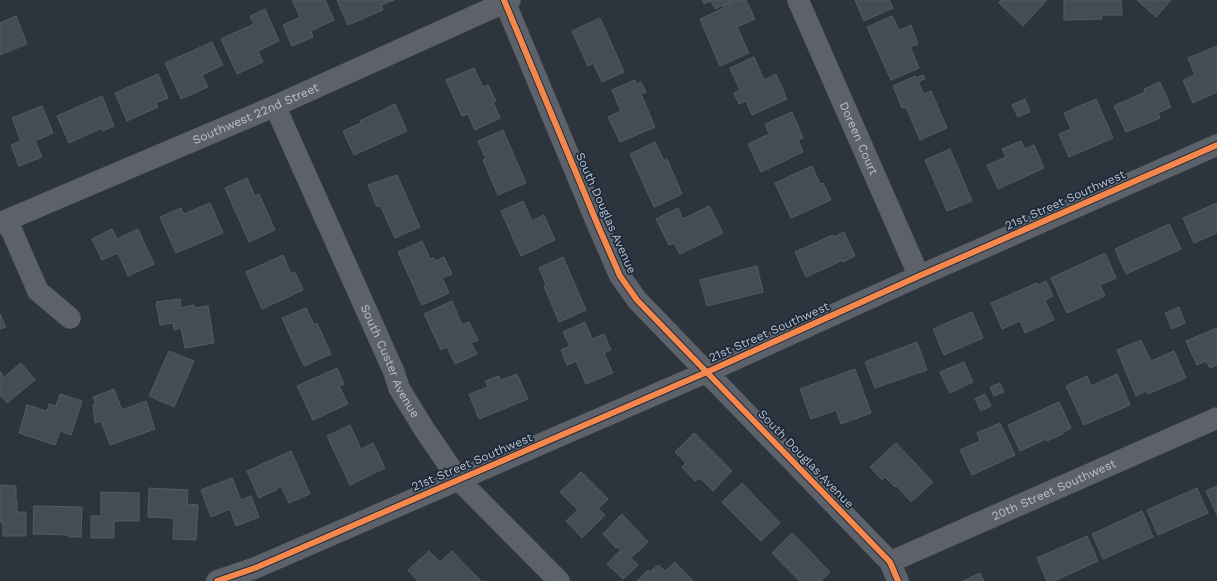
<svg xmlns="http://www.w3.org/2000/svg" width="1217" height="581" font-family="'Work Sans',sans-serif">
<style>
.building{fill:#454c54;stroke:#545b65}
.lines{fill:none;stroke-linecap:round;stroke-linejoin:round}
.street-casing{stroke:#4b5058;stroke-width:22}
.street{stroke:#5d626a;stroke-width:21}
.cycleway-casing{stroke:#1e2a3a;stroke-width:8}
.cycleway{stroke:#f5874c;stroke-width:6}
.labels{text-anchor:middle;stroke-width:3.5;stroke-linejoin:round;paint-order:stroke}
.street-label{font-size:12px;fill:#b7c0ce;stroke:#1e2a3a}
</style>
<rect width="100%" height="100%" fill="#2c343e"/>
<!-- building -->
<path class="building" d="M292,0H325L334,20L311,31L313,37L292,46L283,25L300,17Z
M337,0H394L381,5L383,10L348,25Z
M702,0H734L715,9L711,1L704,4Z
M737,0H746L755,19L737,27L749,53L720,66L700,19L724,8L723,6Z
M855,0H889L893,8L864,21Z
M1001,0H1047L1023,26L999,3Z
M1064,0H1121L1122,15H1102V19L1064,20Z
M1137,0H1171L1156,17Z
M265,9L279,41L258,51L263,62L237,74L221,39L254,24L250,16Z
M16,16L27,44L0,55V23Z
M892,16L899,30L911,25L918,44L910,47L919,68L891,80L867,27Z
M600,18L624,72L602,82L593,63L588,66L572,31Z
M212,42L223,65L202,75L208,87L181,99L165,63Z
M1217,46V92L1193,103L1183,80L1195,75L1188,58Z
M754,57L764,80L776,74L787,99L752,115L746,101L739,104L734,93L740,90L730,68Z
M474,68L483,87L488,85L496,101L493,102L500,118L475,130L468,114L462,116L446,80Z
M158,74L168,98L156,103L158,107L127,121L115,93Z
M923,75L925,79L918,82L924,94L931,91L947,128L920,140L906,107L902,108L893,86L915,76L916,78Z
M635,80L637,84L641,82L646,92L641,94L655,127L620,142L608,117L621,111L612,90Z
M1160,82L1171,107L1158,113L1160,118L1126,132L1114,106L1145,92L1144,89Z
M102,96L114,126L103,131L102,128L69,143L57,116Z
M1025,99L1030,112L1018,117L1012,105Z
M1096,99L1113,138L1069,157L1059,134L1071,129L1064,113Z
M395,104L407,131L354,155L343,131L361,123L360,121Z
M42,106L53,133L35,141L42,157L19,166L11,145L21,141L12,118Z
M792,112L803,138L798,140L803,152L761,172L748,144L769,134L765,124Z
M503,130L526,183L498,195L483,160L486,159L478,141Z
M1021,141L1025,149L1034,145L1044,168L998,189L987,165L1006,157L1002,149Z
M655,142L664,161L667,159L682,194L654,207L630,154Z
M950,149L972,201L947,211L925,160Z
M812,166L820,184L823,183L831,200L791,218L775,183Z
M397,175L420,227L395,238L380,205L377,207L368,185Z
M247,178L255,196L259,194L275,230L249,242L225,188Z
M523,201L532,221L544,215L555,240L521,256L501,211Z
M210,203L223,233L176,253L160,217L181,208L184,214Z
M1217,203V233L1194,243L1183,218Z
M709,206L723,233L680,254L674,243L669,245L656,219L678,208L683,219Z
M1169,224L1181,249L1126,274L1115,249Z
M112,229L117,239L138,229L154,264L128,276L118,253L102,260L92,239Z
M844,232L855,256L843,262V260L806,277L795,252L833,235L834,237Z
M422,241L430,259L434,258L436,261L444,257L452,274L442,278L449,293L422,305L398,252Z
M1105,253L1116,278L1100,285L1105,296L1067,313L1051,278Z
M283,255L291,274L295,272L303,290L262,309L246,272Z
M563,257L586,310L559,322L544,286L546,285L539,268Z
M757,266L763,292L707,306L700,280Z
M1046,281L1053,296L1045,300L1054,320L1025,333L1020,321L1002,329L991,303L1037,283L1038,285Z
M180,299L181,308L194,305V308L208,306L214,343L185,348L181,328L174,330L173,323L160,325L156,302Z
M452,301L462,325L469,322L478,340L471,343L477,354L455,364L447,347L441,350L424,314Z
M1179,307L1185,323L1172,329L1165,313Z
M306,308L314,325L317,323L331,354L304,366L282,318Z
M972,312L983,338L944,355L933,329Z
M0,314L6,327L0,329Z
M585,322L592,339L604,334L611,350L604,353L613,373L586,384L576,361L567,365L561,350L570,346L563,332Z
M1217,328V365L1210,368L1206,361L1197,365L1186,341Z
M1141,340L1151,361L1174,351L1186,378L1148,394L1146,391L1136,396L1117,350Z
M917,342L927,370L875,388L865,362Z
M169,351L194,361L174,407L149,396Z
M964,362L973,382L950,393L940,372Z
M21,363L35,380L7,403L0,395V371L4,377Z
M337,368L344,384L339,386L348,404L313,420L297,386Z
M855,369L871,413L841,424L836,410L811,419L800,389Z
M517,374L528,399L479,419L469,394L488,387L485,381L499,376L501,380Z
M1117,374L1130,405L1084,425L1066,386L1087,376L1091,386Z
M1000,383L1004,392L994,396L990,387Z
M114,389L122,410L146,401L155,429L110,445L101,421L95,423L93,405H96L93,397Z
M60,394L82,401L71,435L60,431L55,445L19,433L27,405L47,411L49,404L56,406Z
M985,394L991,406L981,411L975,399Z
M1059,402L1071,428L1062,433L1063,434L1047,441L1046,439L1020,451L1008,425Z
M1000,423L1015,455L972,475L960,450L980,441L977,433Z
M350,425L361,449L373,443L385,468L350,485L327,436Z
M694,433L732,471L713,491L700,478L695,481L682,467L686,463L675,452Z
M896,443L933,482L911,502L896,485L895,487L885,477L882,480L870,467Z
M291,451L310,494L289,503L281,486L277,487L278,489L259,498L247,471Z
M581,472L608,499L598,509L605,515L582,538L566,521L578,510L560,492Z
M232,478L241,500L251,496L259,517L236,526L230,509L211,517L201,490Z
M742,483L780,523L761,541L722,502Z
M0,485L16,486V500H17V512H26V536H3V523L0,522Z
M1217,486V515L1206,491Z
M149,488L188,490L187,504L198,505L196,540L173,539L174,518L148,517Z
M1197,488L1208,513L1158,535L1147,510Z
M101,492L139,493V521H114V538H91V516H101Z
M34,506L82,507L81,537H69L70,535L33,534Z
M1142,511L1153,537L1103,559L1092,534Z
M622,514L648,542L631,558L638,565L623,579L607,564L621,550L617,547L616,548L603,534Z
M792,533L830,572L821,581H800L772,553Z
M1087,536L1098,561L1054,581H1047L1037,558Z
M429,551L440,562L452,551L481,581H418L408,570Z
M675,562L693,581H637L648,570L650,572L658,565L665,571Z
M980,573L984,581H963Z"/>
<g class="lines">
<defs>
<g id="street">
<path d="M504,0L599,228L620,276L637,300L890,562L898,581"/>
<path id="s1" d="M798,0L919,276"/>
<path id="s2" d="M275,106L394,372L399,388L424,429L459,480L559,581"/>
<path d="M7,220L38,291L70,318"/>
<path id="s3" d="M0,223L275,106L510,0"/>
<path id="s4" d="M890,562L1217,418"/>
<path d="M217,581L255,568L707,372L919,276L1217,145"/>
</g>
</defs>
<!-- street casing -->
<use href="#street" class="street-casing"/>
<!-- street -->
<use href="#street" class="street"/>
<defs>
<path id="cycleway" d="M504,0L599,228L620,276L637,300L890,562L898,581
M217,581L255,568L707,372L919,276L1217,145"/>
</defs>
<!-- cycleway casing -->
<use href="#cycleway" class="cycleway-casing"/>
<!-- cycleway -->
<use href="#cycleway" class="cycleway"/>
</g>
<g class="labels">
<!-- street labels -->
<g class="street-label">
<text dy="4" stroke="none"><textPath href="#s3" startOffset="278">Southwest 22nd Street</textPath></text>
<text dy="4" stroke="none"><textPath href="#s1" startOffset="151">Doreen Court</textPath></text>
<text transform="translate(1065 200) rotate(-24)" y="4">21st Street Southwest</text>
<text transform="translate(606 213) rotate(66)" y="4">South Douglas Avenue</text>
<text transform="translate(769 332) rotate(-24)" y="4">21st Street Southwest</text>
<text dy="4" stroke="none"><textPath href="#s2" startOffset="280">South Custer Avenue</textPath></text>
<text transform="translate(806 459) rotate(46)" y="4">South Douglas Avenue</text>
<text transform="translate(472 462) rotate(-23)" y="4">21st Street Southwest</text>
<text dy="4" stroke="none"><textPath href="#s4" startOffset="179">20th Street Southwest</textPath></text>
</g>
</g>
</svg>
